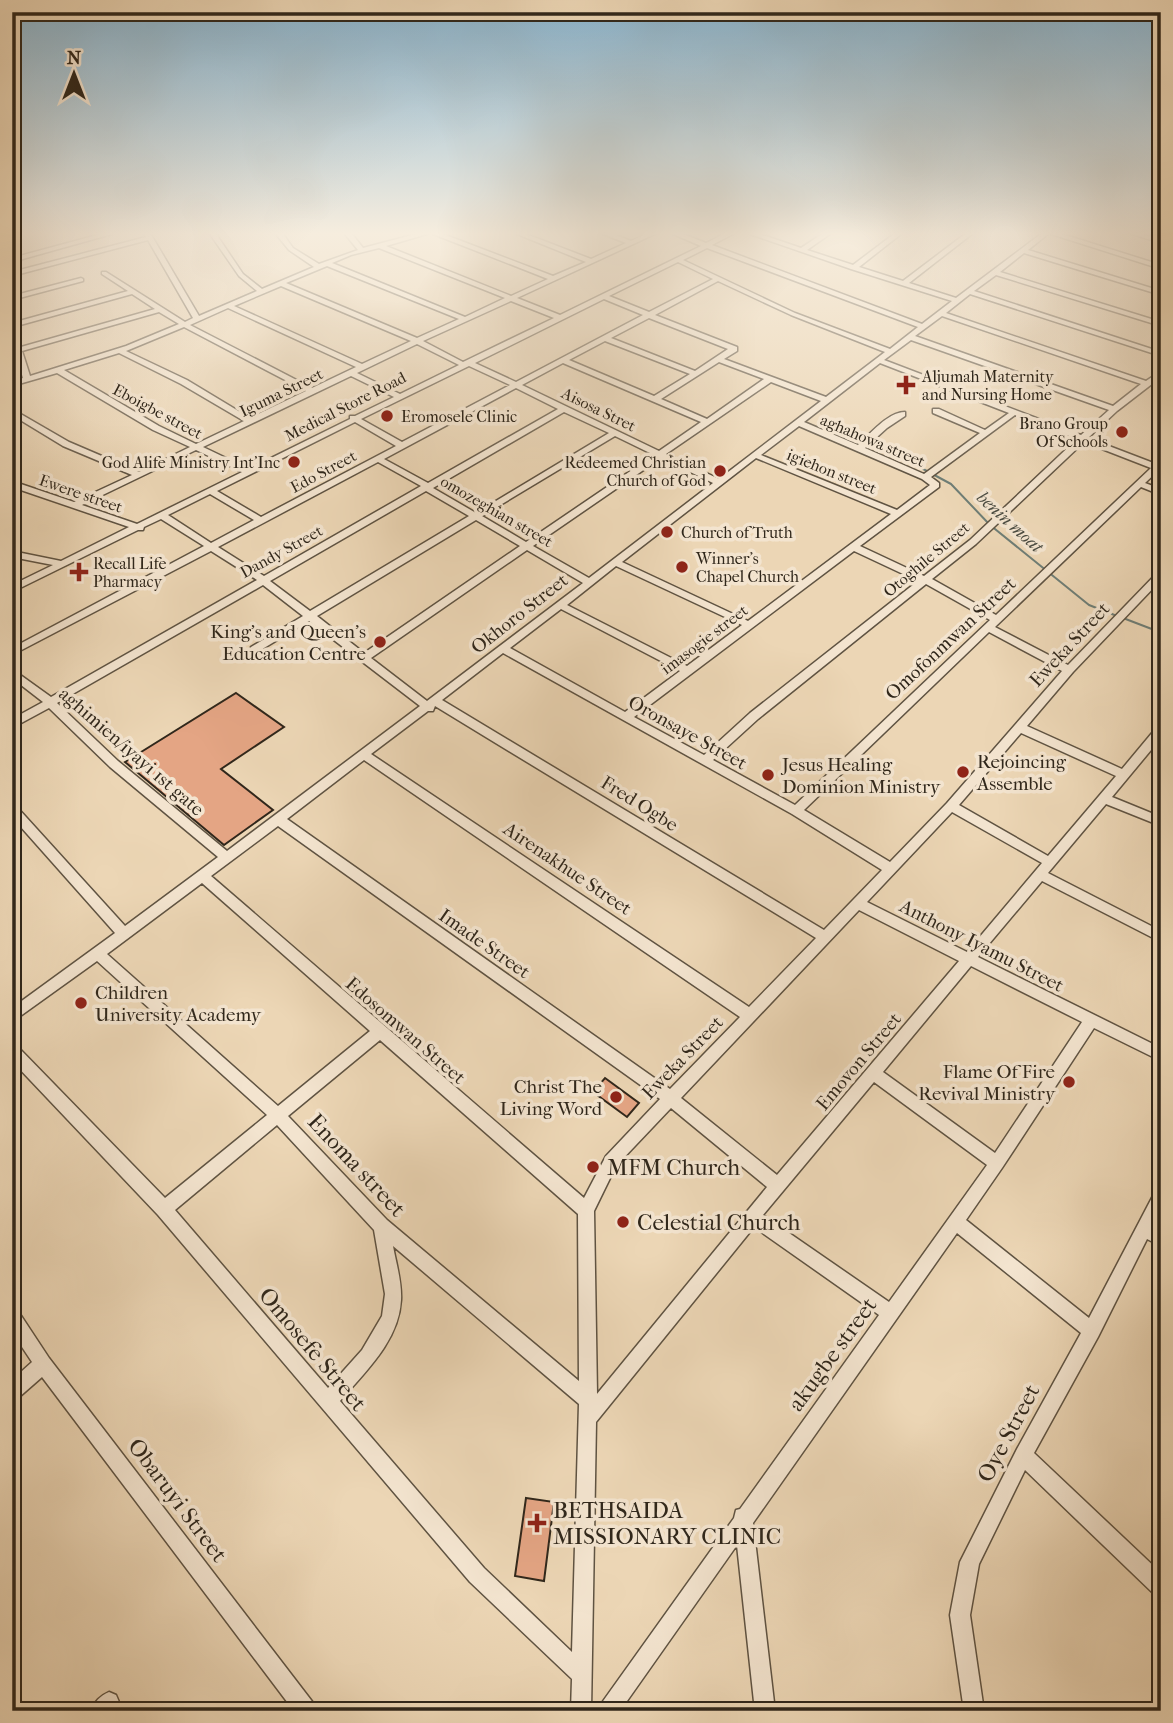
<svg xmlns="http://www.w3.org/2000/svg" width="1173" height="1723" font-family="'IM FELL French Canon',serif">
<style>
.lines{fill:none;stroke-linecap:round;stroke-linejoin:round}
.stream-far1{stroke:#6f7e76;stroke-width:2}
.stream{stroke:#6f7e76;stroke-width:2.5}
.building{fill:#e4a584;stroke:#30271b;stroke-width:2}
.minor-casing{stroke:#5f5342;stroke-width:3}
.minor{fill:#f3e4cf;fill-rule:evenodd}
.poi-dot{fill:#8f2418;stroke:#f3e4cf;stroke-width:2.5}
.labels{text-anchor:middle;stroke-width:7;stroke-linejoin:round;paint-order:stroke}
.far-poi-label{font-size:16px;fill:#30271b;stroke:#f3e4cf;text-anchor:start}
.far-street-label{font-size:16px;fill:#30271b;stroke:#f3e4cf}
.far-water-label{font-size:18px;font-style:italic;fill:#4a4b41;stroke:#f3e4cf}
.street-label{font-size:19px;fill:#30271b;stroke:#f3e4cf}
.poi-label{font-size:19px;fill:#30271b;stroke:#f3e4cf;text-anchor:end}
.near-street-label{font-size:23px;fill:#30271b;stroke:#f3e4cf}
.near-poi-label{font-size:23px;fill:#30271b;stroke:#f3e4cf;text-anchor:start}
</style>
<rect width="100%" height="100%" fill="#ecd6b5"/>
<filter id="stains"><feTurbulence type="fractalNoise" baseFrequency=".00286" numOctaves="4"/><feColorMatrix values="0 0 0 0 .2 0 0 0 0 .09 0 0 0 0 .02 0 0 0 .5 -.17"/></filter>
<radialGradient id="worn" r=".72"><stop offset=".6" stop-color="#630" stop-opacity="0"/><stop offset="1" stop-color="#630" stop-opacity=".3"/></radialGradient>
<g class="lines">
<!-- stream-far1 -->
<path class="stream-far1" d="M912,463L951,484L990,525L1089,605L1117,616
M1123,618L1157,631"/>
<!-- stream -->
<path class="stream" d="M1153,629L1161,632"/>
</g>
<!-- building -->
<path class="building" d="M236,693L284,727L221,769L273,810L224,845L125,762Z
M605,1078L639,1103L627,1117L593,1092Z
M526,1498L554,1502L544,1581L515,1576Z"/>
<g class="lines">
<defs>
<path id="minor" d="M101,234H112L12,262V258Z
M144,234H150L153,238L199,316L257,291L239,276L210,234H216L243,274L262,289L314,267L289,250L276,234H283L293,248L319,264L358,250L345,234H352L363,248L416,234H427L386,246L511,296L548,279L433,234H443L553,276L586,262L517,234H526L591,259L626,243L603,234H613L631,241L646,234H655L517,298L560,315L701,246L673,234H683L706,243L724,234H733L712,245L922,324L952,301L851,269L750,234H760L801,248L822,234H830L807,250L853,265L894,234H901L859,267L903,281L965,234H972L909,283L956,298L1041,234H1048L1028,250L1161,291V295L1024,253L1000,272L1161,322V326L996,275L974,291L1161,352V356L970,294L946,313L1146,381L1161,371V377L1117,411L1088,438L1156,464L1161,461V468L1145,483L1161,489V495L1141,487L995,627L1068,665L1158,572L1161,571V580L1073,672L1027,726L1122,769L1157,727L1161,726V738L1112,797L1161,817V826L1106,804L1048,873L1161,931V942L1042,881L978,957L1161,1048V1061L1094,1028L1002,1168L966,1220L1089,1318L1156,1190L1161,1187V1212L1154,1226L1161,1229V1246L1147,1239L1098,1337L1034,1453L1161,1573V1597L1154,1594L1025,1470L979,1564L970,1615L984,1711H964L950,1615L960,1562L1017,1449L1081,1333L957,1233L753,1523L775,1711H755L737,1545L620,1711H598L601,1704L734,1518L736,1510L740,1509L879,1315L754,1227L596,1422L591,1711H571L572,1679L470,1582L158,1215L12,1061V1045L17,1046L165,1198L267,1115L97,961L12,1022V1008L115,933L12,817V805L16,806L125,926L218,857L110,767L49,708L12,728V719L43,702L12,678V669L51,697L257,580L211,551L12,655V648L204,546L161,519L144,527L143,530H138L12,592V585L53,565L12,557V551L61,561L129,527L12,487V481L74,502L132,475L63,446L12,415V409L69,442L139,472L190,447L153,430L57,373L12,386V381L23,378L12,342V323L128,291L102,274V272H106L185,322L193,318L148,240L12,276V272L146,237ZM379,248L505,298L465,317L332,263L351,255ZM707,248L918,327L890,349L795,313L683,260ZM678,262L713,279L649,312L609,296ZM327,266L459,319L417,338L286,283ZM718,281L791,315L885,352L826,397L724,359L737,351V347L655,315ZM281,286L411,341L362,364L234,306ZM132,294L155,309L21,347L16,329L13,327ZM604,299L643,315L516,382L475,363ZM511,301L554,318L463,362L423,341ZM228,308L356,367L312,388L190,325ZM159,312L179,324L126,346L30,376L22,351ZM942,316L1141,384L1113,406L915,336ZM649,318L728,349L695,371L611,338ZM184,327L306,391L250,418L187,380L126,351ZM911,340L1109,410L1081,435L884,360ZM605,341L690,374L654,396L569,360ZM417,344L459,365L400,394L357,373ZM119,353L181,384L244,421L196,444L159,426L64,370ZM719,362L764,379L707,419L661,399ZM563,363L701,422L659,451L522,385ZM880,363L1009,413L985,430L939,409H933V413L980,433L924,474L865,448L887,428L905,416V412C888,412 870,434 858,445L804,422ZM469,366L510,385L402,442L361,419ZM351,376L394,397L355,416H350V419L249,469L203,447ZM771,382L821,401L719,479L666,454ZM516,388L558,409L428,483L384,459ZM564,412L609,433L476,513L433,488ZM1015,415L1077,439L970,540L924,576L860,546L939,487V483L931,477ZM355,422L396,446L261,517L217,491ZM799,426L922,479L930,485L897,510L761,455ZM615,436L654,455L526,542L482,516ZM1084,442L1151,468L996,615L932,579L976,544ZM196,450L242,472L137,524L82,505ZM661,458L713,483L589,578L533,546ZM756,458L891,514L748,621L622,562ZM378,462L421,486L264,576L218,547ZM426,491L469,516L310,611L270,581ZM210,494L254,520L211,543L168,515ZM476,520L520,546L364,653L317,616ZM527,550L583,583L427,701L371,658ZM854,551L918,581L750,713L704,755L634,717ZM616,566L742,625L687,666L567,605ZM926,584L990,620L795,805L713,760L758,719ZM263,585L303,616L251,647V651H259L309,621L420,706L227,851L118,761L57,703ZM561,609L680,671L625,712L510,648ZM989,632L1062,671L947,803L890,862L804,810ZM503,653L792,814L882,870L824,930L442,700ZM435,706L816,938L749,1007L371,754L428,711H433ZM1021,733L1116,776L1048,856L959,805ZM364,760L740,1017L670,1089L287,819ZM952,812L1042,863L967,952L867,902ZM278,826L660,1099L606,1156L584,1198L211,876ZM202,883L370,1031L278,1106L107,954ZM859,910L959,961L777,1175L681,1098ZM971,966L1082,1022L995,1153L883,1072ZM380,1040L578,1214L579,1381L387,1220L288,1116ZM874,1082L987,1165L889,1302L763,1215ZM671,1108L767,1187L597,1394L594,1211L616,1166ZM277,1125L374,1230L385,1294L382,1316L362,1350L328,1388L175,1210ZM393,1246L579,1404L572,1652L484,1568L340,1401C365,1372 399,1341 401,1300C402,1282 396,1263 393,1246Z
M1051,234H1062L1161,265V269Z
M1132,234H1143L1161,239V243Z
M81,278L83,279V281L12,300V296Z
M12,1309L18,1311L49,1358L314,1704L317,1711H294L42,1377L18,1398L12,1401V1380L32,1362L12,1332Z
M109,1692L116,1695L119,1702L115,1711H91C95,1701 100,1696 109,1692Z"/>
</defs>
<!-- minor casing -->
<use href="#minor" class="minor-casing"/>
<!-- minor -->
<use href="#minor" class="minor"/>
</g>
<!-- sky -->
<linearGradient id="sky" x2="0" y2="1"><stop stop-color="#88b6d3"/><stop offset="0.49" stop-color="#f6edde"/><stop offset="1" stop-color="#f6edde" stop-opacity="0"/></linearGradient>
<rect width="1173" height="476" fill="url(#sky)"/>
<!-- markers -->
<g class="poi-dot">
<path d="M902.5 374.5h7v7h7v7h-7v7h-7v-7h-7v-7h7z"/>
<circle cx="387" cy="416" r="7"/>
<circle cx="1122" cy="432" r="7"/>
<circle cx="294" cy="462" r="7"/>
<circle cx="720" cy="471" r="7"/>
<circle cx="667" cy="532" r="7"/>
<circle cx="682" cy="567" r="7"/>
<path d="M75.5 561.5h7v7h7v7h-7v7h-7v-7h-7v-7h7z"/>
<circle cx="380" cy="642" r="7"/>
<circle cx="963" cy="772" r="7"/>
<circle cx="768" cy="775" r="7"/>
<circle cx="81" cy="1003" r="7"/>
<circle cx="1069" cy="1082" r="7"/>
<circle cx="616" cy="1097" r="7"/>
<circle cx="593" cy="1167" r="7"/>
<circle cx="623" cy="1222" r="7"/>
<path d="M533.5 1512.5h7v7h7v7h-7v7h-7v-7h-7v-7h7z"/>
</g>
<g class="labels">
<!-- far-poi labels -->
<g class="far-poi-label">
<text x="922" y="382">Aljumah Maternity<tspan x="922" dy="18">and Nursing Home</tspan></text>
<text x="401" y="422">Eromosele Clinic</text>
<text x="1108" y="429" text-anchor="end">Brano Group<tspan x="1108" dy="18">Of Schools</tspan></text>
<text x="280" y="468" text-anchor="end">God Alife Ministry Int'Inc</text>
<text x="706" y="468" text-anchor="end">Redeemed Christian<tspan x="706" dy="18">Church of God</tspan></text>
<text x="681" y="538">Church of Truth</text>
<text x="696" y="564">Winner's<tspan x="696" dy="18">Chapel Church</tspan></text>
<text x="93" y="569">Recall Life<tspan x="93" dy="18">Pharmacy</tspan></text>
</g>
<!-- far-street labels -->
<g class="far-street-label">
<text transform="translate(281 392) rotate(-26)" y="6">Iguma Street</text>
<text transform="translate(345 406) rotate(-27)" y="6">Medical Store Road</text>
<text transform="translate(599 409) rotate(26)" y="6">Aisosa Stret</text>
<text transform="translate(158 411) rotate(28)" y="6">Eboigbe street</text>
<text transform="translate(873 440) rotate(23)" y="6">aghahowa street</text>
<text transform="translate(323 471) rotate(-28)" y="6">Edo Street</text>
<text transform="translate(832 471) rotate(22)" y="6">igiehon street</text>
<text transform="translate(81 493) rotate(19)" y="6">Ewere street</text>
<text transform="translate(497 511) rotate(30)" y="6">omozeghian street</text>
<text transform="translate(281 551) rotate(-29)" y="6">Dandy Street</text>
<text transform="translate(926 559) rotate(-40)" y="6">Otoghile Street</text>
<text transform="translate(704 639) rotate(-37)" y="6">imasogie street</text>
</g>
<!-- far-water labels -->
<g class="far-water-label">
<text transform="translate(1010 522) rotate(42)" y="6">benin moat</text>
</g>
<!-- street labels -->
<g class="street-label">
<text transform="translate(519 613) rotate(-38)" y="7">Okhoro Street</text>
<text transform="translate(950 638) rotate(-43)" y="7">Omofonmwan Street</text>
<text transform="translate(1069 644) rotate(-47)" y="7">Eweka Street</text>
<text transform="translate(688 732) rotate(29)" y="7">Oronsaye Street</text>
<text transform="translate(132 751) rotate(41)" y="7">aghimien/iyayi 1st gate</text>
<text transform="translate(640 803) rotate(32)" y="7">Fred Ogbe</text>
<text transform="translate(568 868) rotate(34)" y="7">Airenakhue Street</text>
<text transform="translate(485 943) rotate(35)" y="7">Imade Street</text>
<text transform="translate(982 945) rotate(27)" y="7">Anthony Iyamu Street</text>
<text transform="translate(406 1030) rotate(41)" y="7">Edosomwan Street</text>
<text transform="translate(682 1057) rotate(-46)" y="7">Eweka Street</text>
<text transform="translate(858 1061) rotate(-50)" y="7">Emovon Street</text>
</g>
<!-- poi labels -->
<g class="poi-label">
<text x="366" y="638">King's and Queen's<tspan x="366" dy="22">Education Centre</tspan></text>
<text x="977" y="768" text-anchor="start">Rejoincing<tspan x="977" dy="22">Assemble</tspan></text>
<text x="782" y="771" text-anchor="start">Jesus Healing<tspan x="782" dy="22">Dominion Ministry</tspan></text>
<text x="95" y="999" text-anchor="start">Children<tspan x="95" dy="22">University Academy</tspan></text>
<text x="1055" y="1078">Flame Of Fire<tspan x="1055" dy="22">Revival Ministry</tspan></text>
<text x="602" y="1093">Christ The<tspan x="602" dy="22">Living Word</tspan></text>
</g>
<!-- near-street labels -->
<g class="near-street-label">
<text transform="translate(357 1165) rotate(47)" y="8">Enoma street</text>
<text transform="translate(313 1349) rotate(50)" y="8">Omosefe Street</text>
<text transform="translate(832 1354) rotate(-54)" y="8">akugbe street</text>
<text transform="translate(1008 1433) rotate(-62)" y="8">Oye Street</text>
<text transform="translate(178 1500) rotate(53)" y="8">Obaruyi Street</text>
</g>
<!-- near-poi labels -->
<g class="near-poi-label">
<text x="607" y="1175">MFM Church</text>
<text x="637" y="1230">Celestial Church</text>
<text x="553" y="1518">BETHSAIDA<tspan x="553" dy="26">MISSIONARY CLINIC</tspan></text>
</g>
</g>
<!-- margin -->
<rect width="1173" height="1723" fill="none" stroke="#ecd6b5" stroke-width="42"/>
<rect x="14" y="14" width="1145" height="1695" fill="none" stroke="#30271b" stroke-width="3.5"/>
<rect x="21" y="21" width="1131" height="1681" fill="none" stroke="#30271b" stroke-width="2"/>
<!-- north arrow -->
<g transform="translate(74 74)" stroke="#f3e4cf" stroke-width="5" paint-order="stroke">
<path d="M0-5L12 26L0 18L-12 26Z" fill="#30271b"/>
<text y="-10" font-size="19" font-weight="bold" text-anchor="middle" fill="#30271b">N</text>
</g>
<rect width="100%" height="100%" filter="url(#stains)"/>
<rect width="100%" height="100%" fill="url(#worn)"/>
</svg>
